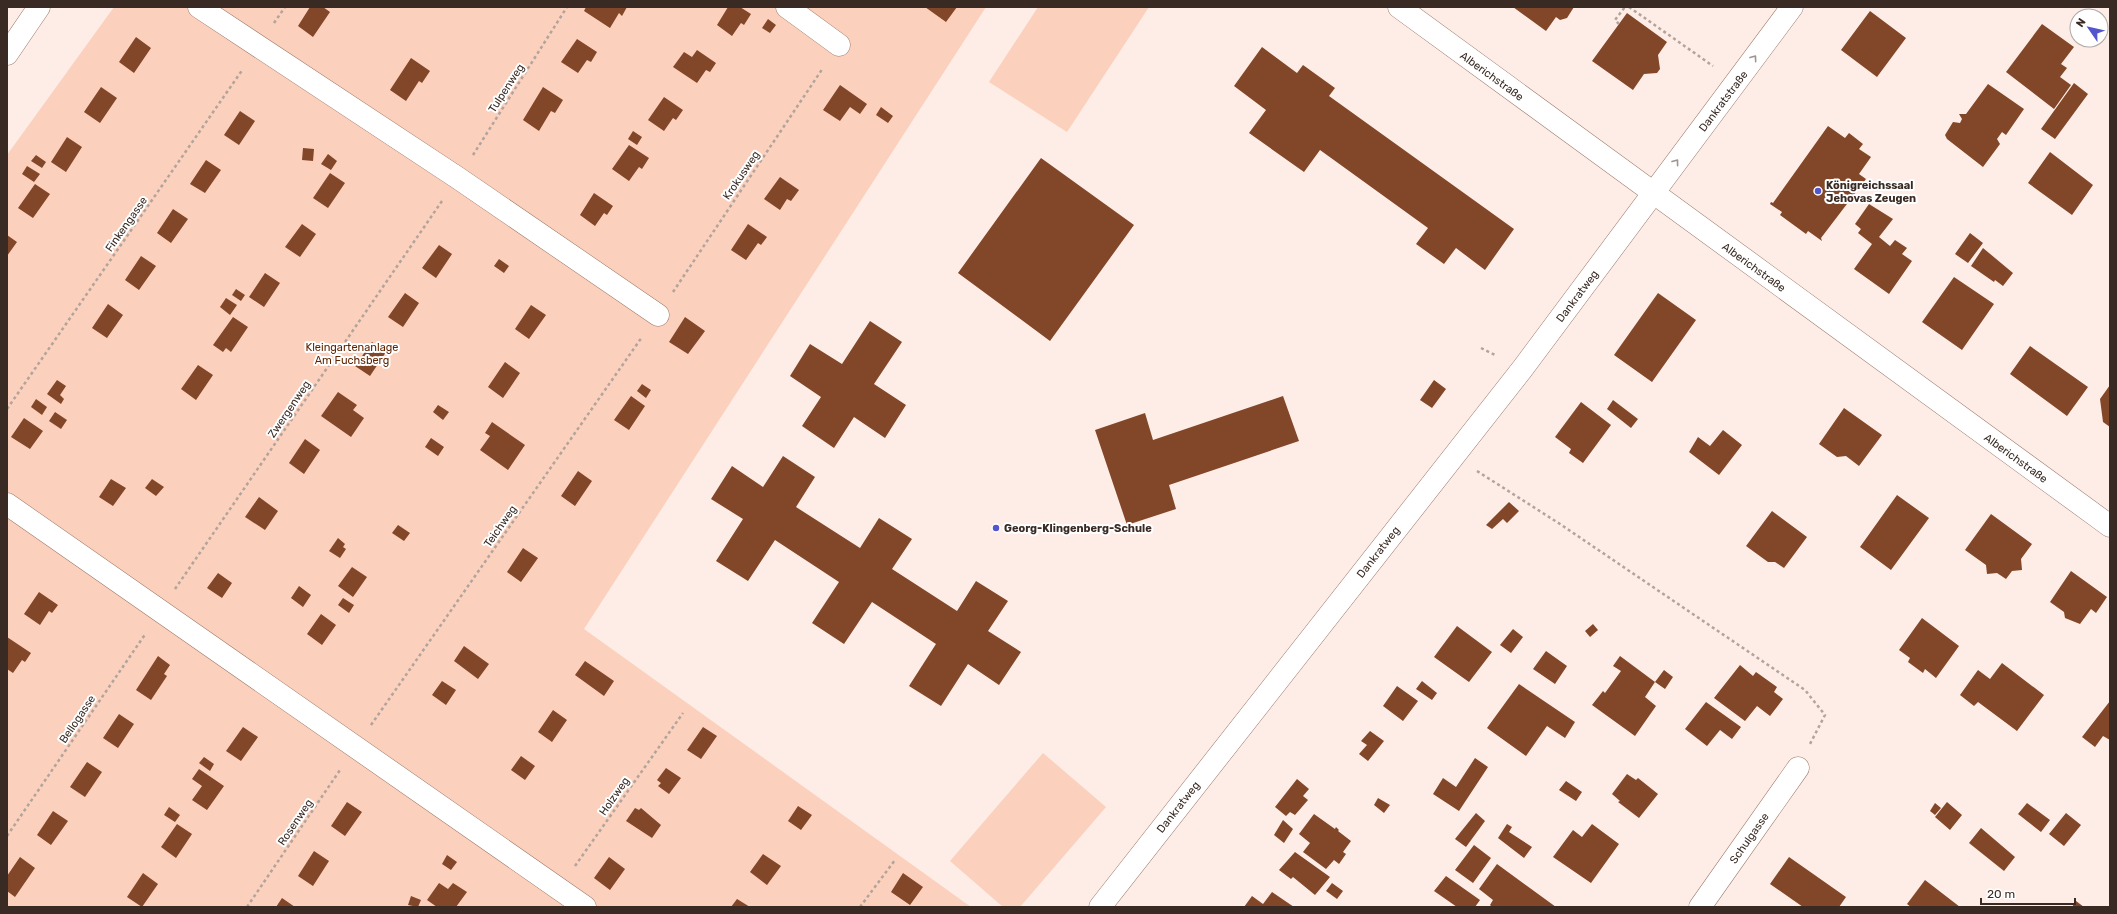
<svg xmlns="http://www.w3.org/2000/svg" width="2117" height="914" font-family="Rubik,sans-serif">
<style>
.green{fill:#fbd0bc}
.building{fill:#824628}
.lines{fill:none;stroke-linecap:round;stroke-linejoin:round}
.minor-casing{stroke:#9e7b6b;stroke-width:23}
.path{stroke:#b2a39c;stroke-width:2.5;stroke-dasharray:3 3;stroke-linecap:butt}
.minor{stroke:#fff;stroke-width:22}
.oneway{stroke:#9c9592}
.poi-dot{fill:#5255cc;stroke:#fff;stroke-width:1.5}
.labels{text-anchor:middle;stroke-width:4;stroke-linejoin:round;paint-order:stroke}
.street-label{font-size:11px;fill:#392b24;stroke:#fff}
.poi-label{font-size:11px;font-weight:bold;fill:#392b24;stroke:#fff;text-anchor:start}
.park-label{font-size:11px;fill:#612400;stroke:#fff}
</style>
<rect width="100%" height="100%" fill="#fdede6"/>
<!-- green -->
<path class="green" d="M114,7H986L584,629L971,907H7V155Z
M1038,7H1149L1067,132L989,82Z
M1043,753L1106,807L1020,907H1003L950,861Z"/>
<!-- building -->
<path class="building" d="M310,7H323L330,12L313,37L298,26Z
M586,7H627L622,16L619,13L610,28L584,11Z
M728,7H740L751,14L744,25L741,23L732,36L717,25Z
M925,7H957L946,22Z
M1513,7H1574L1567,18L1560,20L1556,17L1546,31Z
M1870,11L1906,38L1877,77L1841,50Z
M1627,13L1667,42L1658,55L1660,69L1657,73L1644,74L1633,90L1592,61Z
M768,19L776,25L770,33L762,28Z
M2042,24L2074,47L2061,64L2067,68L2060,77L2071,85L2054,109L2006,72Z
M136,37L151,48L134,73L119,62Z
M577,39L597,52L591,62L587,60L578,73L561,62Z
M1262,47L1297,73L1303,65L1335,88L1329,96L1514,229L1485,270L1456,248L1444,264L1416,244L1428,228L1320,150L1304,172L1249,133L1266,110L1234,86Z
M697,50L716,63L710,72L706,70L697,83L673,67L684,52L692,57Z
M411,58L430,71L422,83L419,81L406,101L390,90Z
M2074,83L2088,94L2055,139L2041,129Z
M1988,84L2024,109L2006,135L2002,132L1997,139L2000,144L1983,167L1947,139L1945,135L1953,122L1960,123L1962,119L1959,114H1966Z
M840,85L867,104L860,114L850,107L840,121L823,110Z
M101,87L117,98L100,123L84,112Z
M543,87L563,100L555,113L551,111L539,131L523,120Z
M664,97L683,110L676,120L673,118L664,131L648,120Z
M881,107L893,116L888,123L876,115Z
M240,111L255,121L239,145L224,135Z
M1828,126L1845,138L1849,133L1863,144L1859,149L1871,157L1859,174L1866,179L1821,238L1822,241L1808,231L1806,234L1780,215L1782,212L1770,204L1771,202L1773,203Z
M633,131L642,137L637,145L628,139Z
M67,137L82,147L66,172L51,162Z
M629,145L649,158L642,169L639,167L629,181L612,169Z
M303,148L314,149L313,161L302,160Z
M2050,152L2093,185L2072,215L2028,183Z
M328,154L337,161L331,170L321,164Z
M36,155L46,162L42,168L31,161Z
M1041,158L1134,225L1050,341L958,273Z
M206,160L221,170L205,193L190,184Z
M27,166L40,174L34,182L22,174Z
M330,173L345,183L328,208L313,198Z
M780,177L799,190L791,201L787,199L780,210L764,199Z
M35,184L50,194L33,218L18,208Z
M594,193L613,206L607,215L604,213L595,226L580,215Z
M1869,204L1893,219L1879,237L1890,246L1895,240L1907,248L1902,254L1912,261L1889,294L1854,269L1872,244L1858,233L1861,229L1855,224Z
M173,209L188,219L171,243L157,233Z
M302,224L316,234L300,257L285,247Z
M748,224L767,237L761,245L758,243L746,260L731,250Z
M1970,233L1983,243L1968,263L1955,254Z
M7,235L17,242L7,256Z
M439,245L452,254L436,278L422,268Z
M1983,248L2013,273L2003,286L1995,280L1994,282L1971,266Z
M141,256L156,266L139,290L125,280Z
M499,259L509,266L504,273L494,266Z
M265,273L280,283L264,307L249,297Z
M1954,277L1994,304L1962,350L1922,322Z
M236,289L245,295L241,301L232,295Z
M405,293L419,303L403,327L388,317Z
M1658,293L1696,320L1652,382L1614,355Z
M226,298L237,305L230,315L220,307Z
M108,304L123,315L107,338L92,328Z
M531,305L546,315L529,339L515,329Z
M233,317L248,327L231,352L226,348L223,352L213,345Z
M685,317L705,331L688,354L669,342Z
M870,321L902,342L874,384L906,405L885,438L854,417L834,448L802,426L821,397L790,376L810,344L842,364Z
M372,342L386,352L370,376L355,366Z
M2030,346L2088,387L2067,416L2010,374Z
M505,362L520,373L503,398L488,387Z
M198,365L213,375L196,400L181,389Z
M57,380L66,386L60,395L64,399L61,404L47,394Z
M1434,380L1446,389L1432,408L1420,400Z
M642,384L651,390L646,398L637,391Z
M2110,385V427L2103,422L2100,399Z
M338,392L357,405L353,410L364,418L351,437L321,416Z
M631,396L645,406L629,430L614,420Z
M1283,396L1299,441L1169,485L1176,509L1127,525L1095,430L1145,413L1153,440Z
M36,399L47,407L42,415L31,407Z
M1613,400L1638,419L1631,428L1607,409Z
M1581,402L1611,425L1583,463L1569,453L1571,449L1555,437Z
M438,405L449,412L443,420L433,412Z
M1844,408L1882,435L1859,466L1846,456L1837,457L1819,444Z
M55,412L67,420L61,429L49,421Z
M24,418L43,431L30,449L11,437Z
M492,422L525,445L508,470L480,450L490,436L485,433Z
M1723,430L1742,445L1719,475L1689,452L1698,437L1710,446Z
M431,438L444,447L438,456L425,447Z
M305,439L320,450L304,474L289,463Z
M783,456L815,477L796,507L860,548L879,518L912,539L892,569L957,611L976,581L1008,601L988,631L1021,652L999,685L968,664L941,706L909,686L936,644L872,602L844,644L812,623L839,582L775,540L748,581L716,561L743,519L711,499L732,466L763,487Z
M578,471L592,481L575,506L561,496Z
M111,479L126,488L113,506L99,497Z
M152,479L164,487L156,496L145,488Z
M1897,495L1929,518L1891,570L1860,547Z
M259,497L278,511L265,530L245,517Z
M1509,502L1519,511L1507,523L1503,519L1492,529L1486,525Z
M1772,511L1807,537L1784,568L1775,562H1768L1746,546Z
M1991,514L2032,544L2021,559L2022,570L2012,571L2006,579L1997,573L1987,574L1986,565L1965,550Z
M398,525L410,533L404,541L392,533Z
M338,538L345,544L343,547L346,549L340,558L329,551Z
M523,548L538,558L521,582L507,572Z
M352,567L367,577L353,597L338,586Z
M2071,571L2107,597L2096,613L2091,609L2080,624L2065,618L2064,612L2050,602Z
M218,573L232,583L222,598L207,588Z
M299,586L311,595L303,607L291,598Z
M39,592L58,605L52,613L49,611L40,625L24,614Z
M343,598L354,605L349,613L338,605Z
M321,614L336,625L322,645L307,634Z
M1922,618L1959,646L1936,678L1925,669L1923,673L1908,662L1910,658L1899,650Z
M1593,624L1598,630L1590,637L1585,631Z
M1457,626L1492,652L1469,682L1434,657Z
M1513,629L1523,637L1511,653L1500,645Z
M7,637L31,653L25,662L22,660L13,673L7,669Z
M464,646L489,664L478,679L454,661Z
M1546,651L1567,666L1555,684L1533,669Z
M158,656L170,665L164,674L167,676L151,700L136,690Z
M1620,656L1655,682L1645,697L1656,706L1635,736L1592,705L1603,691L1605,693L1621,671L1613,666Z
M585,661L614,681L604,696L575,675Z
M2002,663L2044,695L2017,731L1978,702L1974,706L1960,695L1978,670L1990,679Z
M1740,665L1753,676L1756,672L1777,687L1774,692L1783,699L1770,716L1757,706L1745,721L1714,698Z
M1664,670L1673,677L1665,689L1655,682Z
M442,681L456,690L446,705L432,695Z
M1422,681L1437,693L1432,700L1416,689Z
M1519,684L1575,722L1565,738L1547,726L1526,756L1487,728Z
M1397,686L1418,701L1403,721L1383,706Z
M2110,701V740L2103,736L2095,747L2082,737Z
M1706,702L1741,727L1732,739L1720,730L1707,746L1685,729Z
M553,710L567,720L552,742L538,732Z
M119,714L134,724L118,748L103,738Z
M243,727L258,737L241,761L226,751Z
M703,727L717,736L701,759L687,750Z
M1370,731L1384,741L1368,761L1359,754L1367,745L1361,741Z
M521,756L535,766L525,780L511,770Z
M204,757L214,764L210,771L199,763Z
M1475,758L1488,767L1459,811L1433,794L1443,778L1456,787Z
M87,762L102,772L85,797L70,787Z
M666,768L681,778L669,794L658,786L661,783L657,780Z
M199,769L224,786L207,810L192,800L202,786L192,779Z
M1627,774L1636,780L1638,778L1658,794L1639,818L1618,802L1620,801L1612,794Z
M1297,779L1309,789L1303,796L1308,800L1295,815L1290,812L1286,816L1275,807Z
M1566,781L1582,792L1576,801L1559,790Z
M1378,798L1390,805L1384,813L1374,805Z
M347,802L362,812L345,836L331,826Z
M1947,802L1962,815L1950,830L1935,817Z
M1935,803L1941,808L1935,815L1930,811Z
M2027,803L2050,820L2041,832L2018,814Z
M798,806L812,815L801,830L788,821Z
M169,807L180,815L175,822L164,815Z
M635,808L639,810L641,808L661,825L652,838L626,821Z
M53,811L68,821L51,845L37,835Z
M1476,813L1485,821L1466,847L1455,839Z
M2066,813L2081,825L2064,846L2049,834Z
M1314,814L1335,829L1336,827L1339,830L1338,831L1351,841L1343,852L1346,854L1339,864L1334,860L1326,869L1303,852L1310,843L1299,834Z
M1283,820L1293,829L1284,843L1274,835Z
M177,824L192,834L176,858L161,847Z
M1507,824L1512,827L1509,832L1532,847L1524,858L1498,838Z
M1592,824L1619,844L1591,883L1553,857L1573,830L1582,837Z
M1981,828L2015,857L2004,871L1969,843Z
M1474,845L1491,858L1473,883L1455,870Z
M314,851L329,861L313,886L298,876Z
M1295,852L1330,877L1315,895L1293,877L1291,879L1279,870Z
M763,854L781,866L767,885L750,872Z
M447,855L457,862L451,870L442,864Z
M20,857L35,868L15,897L7,891V876Z
M609,857L625,869L610,890L594,878Z
M1789,857L1846,897L1839,907H1803L1770,884Z
M1497,864L1556,907H1492L1490,905L1493,900L1479,889Z
M143,873L158,884L142,907L127,897Z
M903,873L923,887L910,905L891,892Z
M1446,876L1480,900L1475,907H1457L1434,891Z
M1925,880L1960,907H1911L1907,904Z
M439,883L448,889L453,883L467,892L456,907H437L427,900Z
M1332,883L1343,891L1337,899L1326,891Z
M1272,892L1294,907H1244L1252,896L1263,904Z
M411,896L421,900L418,907L408,905Z
M282,898L295,907H276Z
M737,899L750,907H731Z
M2076,901L2084,907H2072Z"/>
<g class="lines">
<defs>
<path id="minor" d="M199,7L458,178L658,315
M787,7L839,45
M1399,7L2110,526
M7,54L39,7
M7,504L585,907
M1100,907L1523,368L1792,7
M1700,907L1798,768"/>
</defs>
<!-- minor casing -->
<use href="#minor" class="minor-casing"/>
<!-- path -->
<path class="path" d="M1629,7L1713,66
M274,23L285,7
M1619,24L1615,20L1625,7
M473,155L567,7
M673,292L823,68
M1481,348L1497,356
M7,409L243,69
M1477,471L1560,524L1805,690L1825,715L1810,744
M175,589L442,201
M371,725L642,337
M7,836L146,633
M575,866L683,713
M247,907L340,770
M860,907L895,860"/>
<!-- minor -->
<use href="#minor" class="minor"/>
</g>
<!-- one-way arrows -->
<defs><path id="oneway-chevron" d="M-2-3.5L2.5 0L-2 3.5" fill="none" stroke-width="1.6" stroke-linecap="round" stroke-linejoin="round"/></defs>
<g class="oneway">
<use href="#oneway-chevron" transform="translate(1754 58) rotate(-54)"/>
<use href="#oneway-chevron" transform="translate(1676 162) rotate(-53)"/>
</g>
<!-- markers -->
<g class="poi-dot">
<circle cx="1818" cy="191" r="4"/>
<circle cx="996" cy="528" r="4"/>
</g>
<g class="labels">
<!-- street labels -->
<g class="street-label">
<text transform="translate(1492 76) rotate(36)" y="4">Alberichstraße</text>
<text transform="translate(506 88) rotate(-57)" y="4">Tulpenweg</text>
<text transform="translate(1723 101) rotate(-53)" y="4">Dankratstraße</text>
<text transform="translate(741 175) rotate(-56)" y="4">Krokusweg</text>
<text transform="translate(126 224) rotate(-55)" y="4">Finkengasse</text>
<text transform="translate(1754 267) rotate(36)" y="4">Alberichstraße</text>
<text transform="translate(1577 296) rotate(-53)" y="4">Dankratweg</text>
<text transform="translate(289 409) rotate(-56)" y="4">Zwergenweg</text>
<text transform="translate(2016 458) rotate(36)" y="4">Alberichstraße</text>
<text transform="translate(500 526) rotate(-55)" y="4">Teichweg</text>
<text transform="translate(1378 552) rotate(-52)" y="4">Dankratweg</text>
<text transform="translate(77 719) rotate(-56)" y="4">Bellogasse</text>
<text transform="translate(614 796) rotate(-55)" y="4">Holzweg</text>
<text transform="translate(1178 807) rotate(-52)" y="4">Dankratweg</text>
<text transform="translate(295 822) rotate(-56)" y="4">Rosenweg</text>
<text transform="translate(1749 838) rotate(-55)" y="4">Schulgasse</text>
</g>
<!-- poi labels -->
<g class="poi-label">
<text x="1826" y="189">Königreichssaal<tspan x="1826" dy="13">Jehovas Zeugen</tspan></text>
<text x="1004" y="532">Georg-Klingenberg-Schule</text>
</g>
<!-- park labels -->
<g class="park-label">
<text x="352" y="351">Kleingartenanlage<tspan x="352" dy="13">Am Fuchsberg</tspan></text>
</g>
</g>
<!-- border -->
<rect width="2117" height="914" fill="none" stroke="#392b24" stroke-width="16"/>
<!-- north arrow -->
<g transform="translate(2089 28) rotate(304)"><circle r="19" fill="#ffffff" stroke="#b0aaa7"/>
<path d="M0-3L7 15L0 10L-7 15Z" fill="#5255cc"/>
<text y="-6" font-size="11" font-weight="bold" text-anchor="middle" fill="#392b24">N</text>
</g>
<!-- scale -->
<path d="M1981 898v6h94v-6" fill="none" stroke="#392b24" stroke-width="2"/>
<text x="1987" y="898" font-size="12" fill="#392b24" stroke="#ffffff" stroke-width="3" paint-order="stroke">20 m</text>
</svg>
